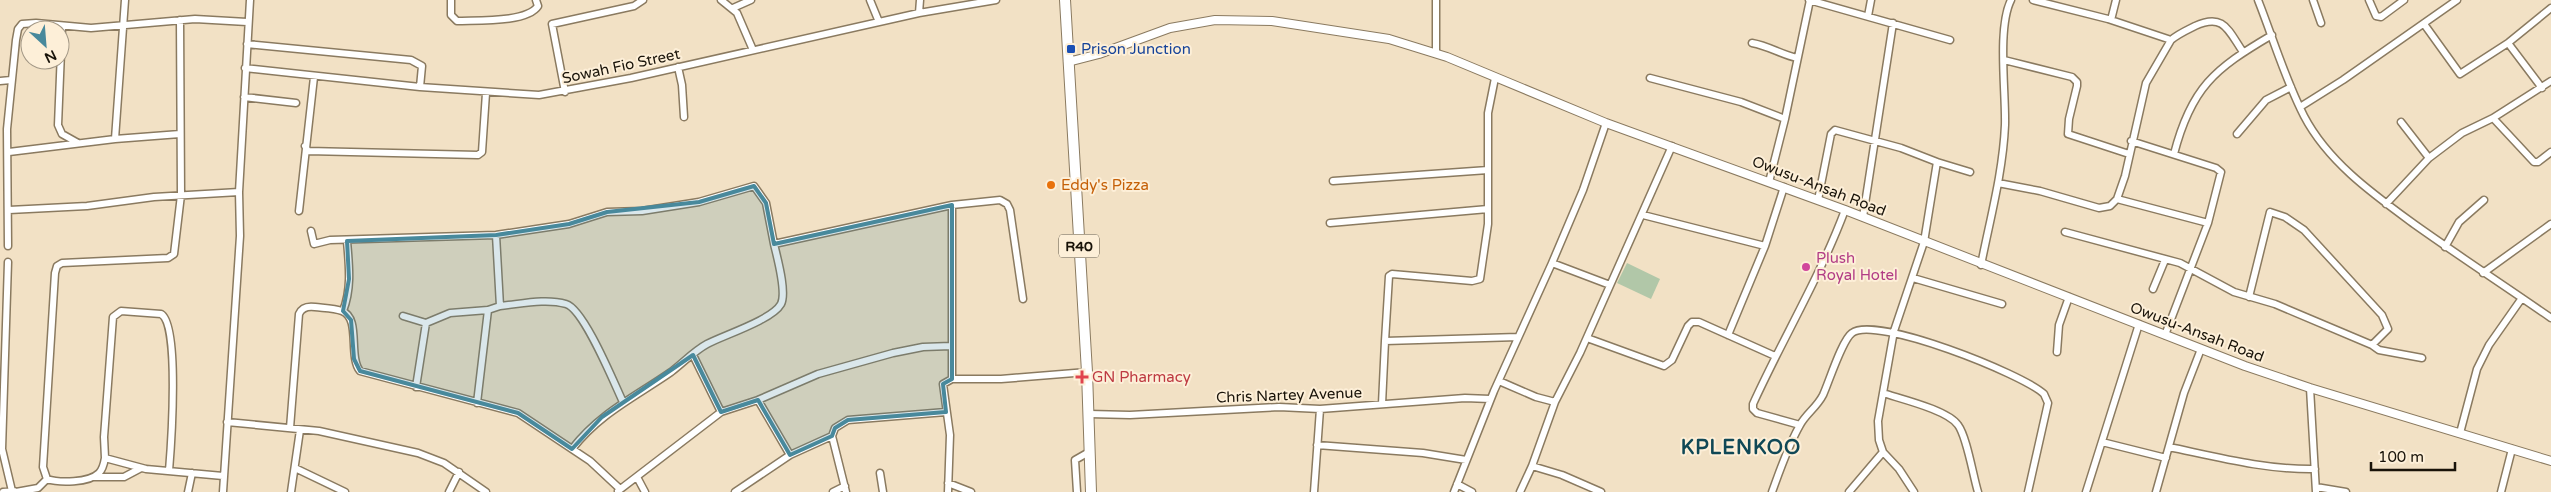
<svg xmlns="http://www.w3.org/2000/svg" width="2551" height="492" font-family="'Varela Round',sans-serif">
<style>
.green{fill:#b1c7a8}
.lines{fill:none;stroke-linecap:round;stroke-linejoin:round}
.minor-casing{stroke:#8a7a60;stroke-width:9}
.tertiary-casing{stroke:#8a7a60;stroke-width:10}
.primary-casing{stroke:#8a7a60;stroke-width:12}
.minor{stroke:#fff;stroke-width:6}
.tertiary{stroke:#fff;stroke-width:8}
.primary{stroke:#fff;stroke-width:10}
.marked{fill:#48899c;fill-opacity:0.2;stroke:#48899c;stroke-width:4;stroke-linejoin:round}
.transit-dot{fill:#1a4fb4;stroke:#fdefd8;stroke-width:2}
.food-dot{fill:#e8710a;stroke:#fdefd8;stroke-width:2}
.hotel-dot{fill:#d1479c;stroke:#fdefd8;stroke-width:2}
.health-dot{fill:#e0444e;stroke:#fdefd8;stroke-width:2}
.labels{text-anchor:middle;stroke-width:4;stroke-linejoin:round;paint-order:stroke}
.shield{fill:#fdefd8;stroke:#5d5547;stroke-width:1}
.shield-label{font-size:14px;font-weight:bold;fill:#191309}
.transit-label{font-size:15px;fill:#164399;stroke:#fdefd8;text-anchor:start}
.street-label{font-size:15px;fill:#191309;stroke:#fdefd8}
.food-label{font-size:15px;fill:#c56008;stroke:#fdefd8;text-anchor:start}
.hotel-label{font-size:15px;fill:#b23c85;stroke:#fdefd8;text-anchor:start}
.health-label{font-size:15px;fill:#be3a42;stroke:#fdefd8;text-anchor:start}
.district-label{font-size:20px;font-weight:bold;letter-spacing:1px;fill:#104856;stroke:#fdefd8}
</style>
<rect width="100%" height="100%" fill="#f2e1c5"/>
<!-- green -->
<path class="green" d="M1627,263L1660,279L1651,299L1617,283Z"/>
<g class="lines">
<defs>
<path id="minor" d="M125,0L115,139L180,134
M451,0V15L457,21C476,20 527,23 538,6L536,0
M721,0L737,13L753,50
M870,0L879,22
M1809,0L1950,40
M2033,0L2108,19L2171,40C2178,34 2187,30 2195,26C2224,13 2228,30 2243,52
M2258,0C2273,38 2285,79 2304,116C2328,162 2373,194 2414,224C2459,256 2505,286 2551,318
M2313,0L2321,23
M2369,0L2376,16L2381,17L2404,0
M733,8L751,0
M919,13L920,0
M1868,16L1871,0
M2111,20L2116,0
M2424,24L2460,74L2508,43L2551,8
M62,27L58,125L62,134L78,143
M1752,43C1769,46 1780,54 1797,58
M2508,43L2542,88
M247,44L411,60L422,66L420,87
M1436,53V0
M2004,60L2072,77L2077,82V86L2069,119L2068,134L2129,154
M678,67L682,85L684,117
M245,68L420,87L539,95L631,78L919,13L996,0
M1650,78L1741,102L1785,119
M0,81L11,80
M565,92L552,24L634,6L643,0
M244,97L296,103
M2300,107L2343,80L2457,0
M2493,118L2534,162H2538L2551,152
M2401,122L2429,158
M2237,134L2266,100L2291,87
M2131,141L2216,168L2221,172L2208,223L2165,335
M305,146L308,151L478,155L482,152L486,93
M9,152L115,139
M2174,154C2191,88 2214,69 2272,35
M1937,162L1970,172
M1333,181L1488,170
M1769,182L1785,119L1810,0
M1998,183L2040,191L2099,208L2110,206L2117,199L2125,176L2146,83L2171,40
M2117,199L2208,223
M1818,200L1831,134L1835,130L1901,148L1937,162L1924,242L1894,331L1878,421L1879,440L1883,452L1899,469L1914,492
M2386,204L2429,158L2462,133L2493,118L2551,81
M952,205V379H1001L1087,372
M9,210L87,206L154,197L239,192
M299,211L314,77
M1643,215L1765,246
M1863,217L1893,23
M1330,223L1488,209
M311,231L314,244L330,240L496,235L569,224L607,212L642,211L699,202L754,186L766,203L774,244
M2065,232L2180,263L2234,292L2275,304L2372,345L2379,350L2422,358
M8,246L7,129L16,40L18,29L22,24L36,23L91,28L195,19L247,22
M2445,247L2459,222L2484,200
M8,262L2,449L12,491
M1552,263L1583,190L1606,123
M1981,265C1990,219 2003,172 2005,125C2006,93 1997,28 2011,0
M2483,273L2551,224
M1913,278L2002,304
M2153,289L2165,260
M2249,297L2270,212L2285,217L2304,230L2382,315L2388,329L2372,345
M500,306C521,304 546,298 566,304C584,309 614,383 623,402
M343,311C352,288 349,265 347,241
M403,316L426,323L450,313L488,310
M1728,335L1765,246L1784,187
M1587,338L1664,366L1672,360L1688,326L1692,322H1699L1775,356
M1385,341L1389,276L1392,274L1472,281L1480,279L1488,224V113L1495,78
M2057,352L2059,325L2069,297
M693,355L721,412
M1499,381L1536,397L1555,402
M416,387L426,323
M2310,388L2316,492
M1883,393C1901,399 1948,410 1958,425C1967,437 1973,476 1978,492
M758,400L790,455L832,436
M477,403L488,310L500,306L496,235
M1382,404L1385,341L1518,337
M1089,414L1130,415L1279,407L1320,409L1465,398L1490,399
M227,422L319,431L418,453L444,463L486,492
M1800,425L1757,413L1753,409V404C1783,338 1820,277 1845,210
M290,428L299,314C302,307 308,306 315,307C323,308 334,308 342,311C361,318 348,356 360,371L518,413L590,461L620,489
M2460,433L2477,369L2489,345L2522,298
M2102,442L2166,458
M1317,445L1423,453L1466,460
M2169,447C2217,457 2266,470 2315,469
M572,449C600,413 635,397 671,372C683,363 694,351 707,344C724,335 772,320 781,304C787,292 777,257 774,244L952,205L1000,200L1007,204L1010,210L1023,299
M105,458L104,437L113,317L121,311L161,314C180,324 171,447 169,471
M1532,466L1562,475L1601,492
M295,468L345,492
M880,473L883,492
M94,477H124L141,468
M637,477L645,492
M47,479L43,467L55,273L57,266L62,263L168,258L174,254L181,195L180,20
M47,479C59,483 89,483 99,473C103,469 104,464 105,458L146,469L223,476
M948,483L971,492
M1457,484L1472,492
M2316,487L2346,492
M618,491L721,412L758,400L818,374L893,353L923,347L951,346
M3,492L14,491
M16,492L38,488L47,479
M188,492L192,473
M223,492L240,236L239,192L250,0
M291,492L300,430
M449,492L459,472
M735,492L790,455
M833,492L845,486
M846,492L832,436L835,428L848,420L946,412
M948,492L950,435L943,384L952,379
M1077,492L1075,460L1089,452
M1314,492L1320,409
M1454,492L1494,391L1552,263L1610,285
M1520,492L1532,466L1555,402L1580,353L1672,146
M1772,492C1780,470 1788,446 1800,425C1806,414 1817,407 1823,395C1829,382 1842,340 1852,333C1875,315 2023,374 2044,394L2048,403L2028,492
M1849,492L1883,452
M2086,492L2139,324
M2156,492L2184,393L2201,349
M2501,492L2512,449"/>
<path id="tertiary" d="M1068,62L1099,54L1170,28L1215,20L1272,21L1389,39L1447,57L1606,123L1845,210L2245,366L2310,388L2551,461"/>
<path id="primary" d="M1065,0L1087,372L1091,492"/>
</defs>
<!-- minor casing -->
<use href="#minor" class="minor-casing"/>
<!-- tertiary casing -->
<use href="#tertiary" class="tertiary-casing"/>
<!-- primary casing -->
<use href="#primary" class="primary-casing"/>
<!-- minor -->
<use href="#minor" class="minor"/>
<!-- tertiary -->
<use href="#tertiary" class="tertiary"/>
<!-- primary -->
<use href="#primary" class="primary"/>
</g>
<!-- marked area -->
<path class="marked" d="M754,186L766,203L774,244L952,205V379L943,384L946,412L848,420L835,428L832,436L790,455L758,400L721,412L693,355L602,417L572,449L518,413L360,371L354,359L351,320L343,311L349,279L347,241L496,235L569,224L607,212L699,202Z"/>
<!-- markers -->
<rect class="transit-dot" x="1066" y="44" width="10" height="10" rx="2.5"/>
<circle class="food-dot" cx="1051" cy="185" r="5"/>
<circle class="hotel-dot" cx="1806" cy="267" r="5"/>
<path class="health-dot" d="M1079.5 369.5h5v5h5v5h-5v5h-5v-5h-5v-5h5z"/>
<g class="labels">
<!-- shield labels -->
<rect class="shield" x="1059" y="234.5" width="40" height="23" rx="4"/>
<g class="shield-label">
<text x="1079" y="251">R40</text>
</g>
<!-- transit labels -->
<g class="transit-label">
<text x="1081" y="54">Prison Junction</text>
</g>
<!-- street labels -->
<g class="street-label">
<text transform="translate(621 66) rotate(-12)" y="5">Sowah Fio Street</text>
<text transform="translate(1819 186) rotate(21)" y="5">Owusu-Ansah Road</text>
<text transform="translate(2197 332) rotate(21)" y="5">Owusu-Ansah Road</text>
<text transform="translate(1289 395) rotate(-2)" y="5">Chris Nartey Avenue</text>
</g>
<!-- food labels -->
<g class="food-label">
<text x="1061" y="190">Eddy's Pizza</text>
</g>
<!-- hotel labels -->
<g class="hotel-label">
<text x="1816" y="263">Plush<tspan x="1816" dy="17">Royal Hotel</tspan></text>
</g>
<!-- health labels -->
<g class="health-label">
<text x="1092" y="382">GN Pharmacy</text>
</g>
<!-- district labels -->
<g class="district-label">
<text x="1741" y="454">KPLENKOO</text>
</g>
</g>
<!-- north arrow -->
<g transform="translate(45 45) rotate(154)"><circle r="24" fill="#fdefd8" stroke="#a29785"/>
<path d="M0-4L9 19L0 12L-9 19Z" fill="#48899c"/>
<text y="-8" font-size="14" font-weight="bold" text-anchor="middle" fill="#191309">N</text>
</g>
<!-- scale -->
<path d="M2371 462v8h84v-8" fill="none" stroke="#191309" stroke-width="2.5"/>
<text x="2378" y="462" font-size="15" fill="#191309" stroke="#fdefd8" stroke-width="4" paint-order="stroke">100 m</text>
</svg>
